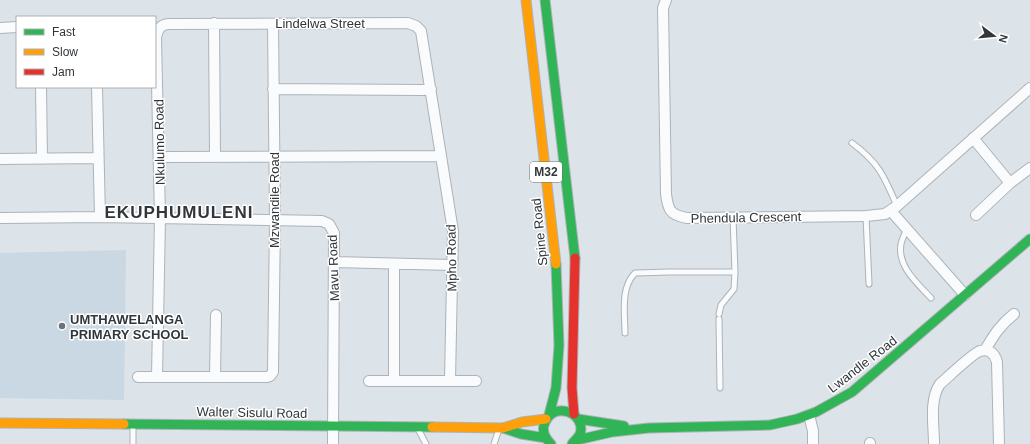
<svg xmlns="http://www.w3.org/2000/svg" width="1030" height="444" font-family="Helvetica,sans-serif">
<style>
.built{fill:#cad8e3}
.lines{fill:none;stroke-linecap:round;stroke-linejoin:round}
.lane-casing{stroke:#adb3b8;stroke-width:7}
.street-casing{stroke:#adb3b8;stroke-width:12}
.fast-casing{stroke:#adb3b8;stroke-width:11}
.slow-casing{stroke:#adb3b8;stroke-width:11}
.jam-casing{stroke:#adb3b8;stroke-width:11}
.lane{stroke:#fafbfc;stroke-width:5}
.street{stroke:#fafbfc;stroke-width:10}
.fast{stroke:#30b455;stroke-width:9}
.slow{stroke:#ff9f0a;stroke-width:9}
.jam{stroke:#e5322d;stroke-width:9}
.poi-dot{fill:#6d7378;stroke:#fff;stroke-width:1.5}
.labels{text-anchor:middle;stroke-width:3;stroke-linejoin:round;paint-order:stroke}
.shield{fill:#fff;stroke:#6f7276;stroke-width:1}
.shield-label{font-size:12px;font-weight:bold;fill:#31363b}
.street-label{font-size:13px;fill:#31363b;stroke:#fff}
.poi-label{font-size:13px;font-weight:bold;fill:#31363b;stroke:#fff;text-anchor:start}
.district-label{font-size:17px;font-weight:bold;letter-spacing:1px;fill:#31363b;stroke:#fff}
</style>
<rect width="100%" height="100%" fill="#dce3e9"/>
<!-- built -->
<path class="built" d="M126,250L124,400L0,398V253Z"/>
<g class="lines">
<defs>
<path id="lane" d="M852,143C879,163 884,176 897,206
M866,216L869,284
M907,229C905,233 902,239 901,244C897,266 917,283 931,298
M719,314L721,305L734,289L735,272
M719,319L720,388
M625,333C625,314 620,288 635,273L670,272H735L733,217
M418,429L426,444
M133,444V425
M494,444L499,429"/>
<path id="street" d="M666,0L663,8L666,194C668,210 670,215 687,218L866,216L885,214L897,206L1030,88
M214,23L215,156
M0,28L17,27
M41,87L42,159
M97,87L100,217
M273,89L423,90L431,89
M973,138L1010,183
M159,157L441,156
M0,159L98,158
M891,211L965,295
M976,215L1010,183L1030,168
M0,218L100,217L322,221L329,224L334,233L333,444
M334,262L452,265
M985,350C994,335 1000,325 1014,314
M138,377H267L270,376L273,372L275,221L273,24
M157,377L160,218L156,38C157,30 160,25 168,24L408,23L416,26L421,31L453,231L450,380
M215,377L216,315
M394,380V264
M369,381H476
M809,415L813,431V444
M870,443V444
M934,444C934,425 929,400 940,384C947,378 973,353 980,351C989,348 995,354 997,362L999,444"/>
<path id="fast" d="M545,0L575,258
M549,415L556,388L559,345L556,264
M578,419L624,426
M124,424L432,427
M503,428L521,434L546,438
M577,440L612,432L649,428L770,425L797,419L816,412L852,392L1030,239
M551,444C546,439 542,432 544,425C553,398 587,414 580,434C578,438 574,441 572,444"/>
<path id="slow" d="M526,0L556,264
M0,423L124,424
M432,427L503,428L522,422L546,419"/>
<path id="jam" d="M574,414L572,388L575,258"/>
</defs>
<!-- lane casing -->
<use href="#lane" class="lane-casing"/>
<!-- street casing -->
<use href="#street" class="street-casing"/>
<!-- fast casing -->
<use href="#fast" class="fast-casing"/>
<!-- slow casing -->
<use href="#slow" class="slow-casing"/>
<!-- jam casing -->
<use href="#jam" class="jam-casing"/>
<!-- lane -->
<use href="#lane" class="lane"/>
<!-- street -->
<use href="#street" class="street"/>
<!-- fast -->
<use href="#fast" class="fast"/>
<!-- slow -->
<use href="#slow" class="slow"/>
<!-- jam -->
<use href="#jam" class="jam"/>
</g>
<!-- markers -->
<circle class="poi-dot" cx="62" cy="326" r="4"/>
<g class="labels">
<!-- shield labels -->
<rect class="shield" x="530" y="162" width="32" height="20" rx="3"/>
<g class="shield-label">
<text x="546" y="176">M32</text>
</g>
<!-- street labels -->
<g class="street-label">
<text x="320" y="28">Lindelwa Street</text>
<text transform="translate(159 142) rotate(-91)" y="5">Nkulumo Road</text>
<text transform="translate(274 200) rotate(-90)" y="5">Mzwandile Road</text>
<text transform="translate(746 217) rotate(-1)" y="5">Phendula Crescent</text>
<text transform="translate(539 232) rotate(-96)" y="5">Spine Road</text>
<text transform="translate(451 258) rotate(-91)" y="5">Mpho Road</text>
<text transform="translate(333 268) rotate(-92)" y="5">Mavu Road</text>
<text transform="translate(862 364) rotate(-38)" y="5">Lwandle Road</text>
<text transform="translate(252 412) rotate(1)" y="5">Walter Sisulu Road</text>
</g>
<!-- poi labels -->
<g class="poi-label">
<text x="70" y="324">UMTHAWELANGA<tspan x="70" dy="15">PRIMARY SCHOOL</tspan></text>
</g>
<!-- district labels -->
<g class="district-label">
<text x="179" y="218">EKUPHUMULENI</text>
</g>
</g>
<!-- legend -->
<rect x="16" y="16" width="140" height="72" fill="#ffffff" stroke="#adafb1"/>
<rect x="24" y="29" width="20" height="6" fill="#30b455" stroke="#adafb1"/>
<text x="52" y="36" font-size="12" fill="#31363b">Fast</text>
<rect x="24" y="49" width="20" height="6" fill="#ff9f0a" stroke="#adafb1"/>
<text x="52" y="56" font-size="12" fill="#31363b">Slow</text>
<rect x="24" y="69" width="20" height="6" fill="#e5322d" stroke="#adafb1"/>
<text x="52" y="76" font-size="12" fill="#31363b">Jam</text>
<!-- north arrow -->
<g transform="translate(994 36) rotate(106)" stroke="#ffffff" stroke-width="3" paint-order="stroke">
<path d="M0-3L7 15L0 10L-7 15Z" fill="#31363b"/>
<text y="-6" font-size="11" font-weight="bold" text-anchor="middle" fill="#31363b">N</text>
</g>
</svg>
